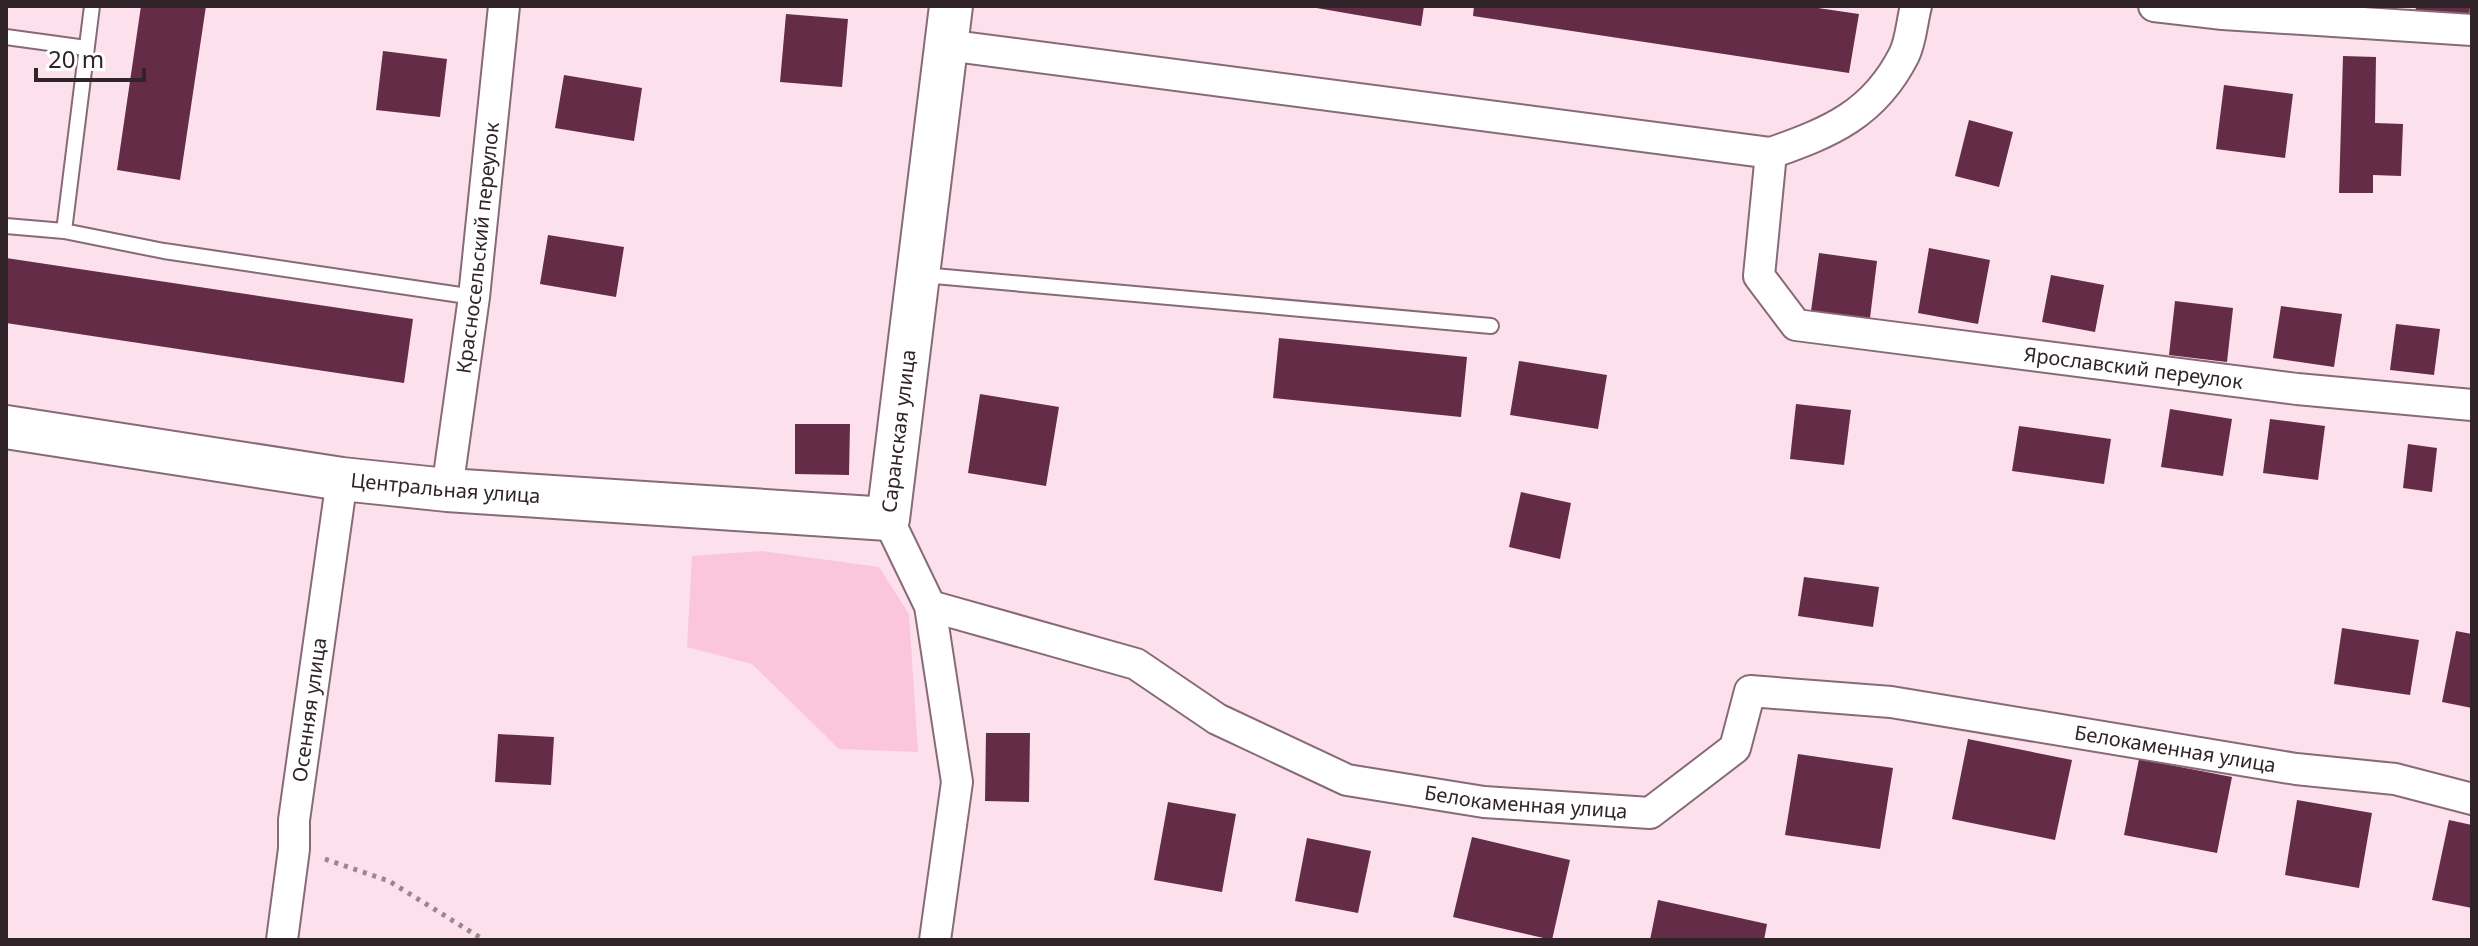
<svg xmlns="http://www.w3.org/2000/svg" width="2478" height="946" font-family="'Noto Sans',sans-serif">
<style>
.green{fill:#fbc6dc}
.building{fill:#652c47}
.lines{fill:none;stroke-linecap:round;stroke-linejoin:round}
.lane-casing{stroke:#876a76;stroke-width:18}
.street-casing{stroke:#876a76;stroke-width:34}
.secondary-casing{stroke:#876a76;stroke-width:46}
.path{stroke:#9a868f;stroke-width:5;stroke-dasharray:4 6;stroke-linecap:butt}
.lane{stroke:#fff;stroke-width:14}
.street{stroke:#fff;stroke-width:30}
.secondary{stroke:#fff;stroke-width:42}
.labels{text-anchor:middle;stroke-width:8;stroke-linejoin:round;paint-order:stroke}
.street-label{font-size:20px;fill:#302429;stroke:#fff}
</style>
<rect width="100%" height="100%" fill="#fce1ec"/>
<!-- green -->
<path class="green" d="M762,551L879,567L909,614L918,752L839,749L752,664L687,647L692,556Z"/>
<!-- building -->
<path class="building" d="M141,6H206L180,180L117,170Z
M1305,6H1424L1421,26Z
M1474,6H1804L1859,14L1849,73L1473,16Z
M2416,6H2470L2469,22L2415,17Z
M786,14L848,19L842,87L780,82Z
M383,51L447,59L440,117L376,110Z
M2343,56L2376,57L2375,123L2403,124L2401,176L2373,175V193H2339Z
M564,75L642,88L634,141L555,128Z
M2224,85L2293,94L2285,158L2216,149Z
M1969,120L2013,132L1999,187L1955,176Z
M548,235L624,247L616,297L540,284Z
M1929,248L1990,260L1978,324L1918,313Z
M1819,253L1877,261L1870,318L1811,311Z
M6,258L413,319L404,383L6,323Z
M2051,275L2104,285L2095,332L2042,322Z
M2175,301L2233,308L2227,362L2169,355Z
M2281,306L2342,314L2334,367L2273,358Z
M2396,324L2440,329L2434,375L2390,370Z
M1279,338L1467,357L1461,417L1273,398Z
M1519,361L1607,375L1598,429L1510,415Z
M980,394L1059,407L1046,486L968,473Z
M1796,404L1851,410L1844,465L1790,459Z
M2170,409L2232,419L2223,476L2161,467Z
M2270,419L2325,426L2318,480L2263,473Z
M795,424H850L849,475L795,474Z
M2019,426L2111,439L2104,484L2012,471Z
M2408,444L2437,448L2432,492L2403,488Z
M1521,492L1571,503L1560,559L1509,547Z
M1804,577L1879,587L1873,627L1798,616Z
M2342,628L2419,640L2410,695L2334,684Z
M2456,631L2472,634V708L2442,702Z
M986,733H1030L1029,802L985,801Z
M498,734L554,737L551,785L495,782Z
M1968,739L2072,760L2055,840L1952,819Z
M1798,754L1893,768L1880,849L1785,835Z
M2139,759L2232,777L2217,853L2124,835Z
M2297,800L2372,813L2359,888L2285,875Z
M1168,802L1236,814L1222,892L1154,880Z
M2449,820L2472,825V908L2432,900Z
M1472,837L1570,860L1552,940L1453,917Z
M1307,838L1371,851L1358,913L1295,901Z
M1658,900L1767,924L1764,940H1650Z"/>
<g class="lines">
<defs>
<path id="lane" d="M6,37L86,48
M6,226L64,231L164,251L474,297
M64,231L92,6
M923,275L1491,326"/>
<g id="street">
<path id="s1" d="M1916,6C1912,21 1911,41 1904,55C1874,114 1831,132 1771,153L1759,276L1796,325L2297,389L2472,405"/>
<path d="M2154,6L2223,14L2472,30"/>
<path d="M946,45L1771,153"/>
<path id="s2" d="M447,490L474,297L504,6"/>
<path d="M888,519L930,606L957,782L935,940"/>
<path id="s3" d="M930,606L1136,664L1217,719L1347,780L1484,802L1650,813L1735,748L1750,691L1891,702L2296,769L2395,779L2472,799"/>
<path id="s4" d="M282,940L294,849V820L342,479"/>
</g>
<g id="secondary">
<path id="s5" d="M6,427L342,479L447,490L888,519L951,6"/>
</g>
</defs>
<!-- lane casing -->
<use href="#lane" class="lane-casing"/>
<!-- street casing -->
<use href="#street" class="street-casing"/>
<!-- secondary casing -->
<use href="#secondary" class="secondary-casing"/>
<!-- path -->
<path class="path" d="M325,859L389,881L484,940"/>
<!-- lane -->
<use href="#lane" class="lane"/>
<!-- street -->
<use href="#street" class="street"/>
<!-- secondary -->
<use href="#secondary" class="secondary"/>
</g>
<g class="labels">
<!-- street labels -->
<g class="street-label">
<text dy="7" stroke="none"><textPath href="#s2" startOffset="244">Красносельский переулок</textPath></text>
<text dy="7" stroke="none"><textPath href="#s1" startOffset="746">Ярославский переулок</textPath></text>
<text dy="7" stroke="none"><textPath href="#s5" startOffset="976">Саранская улица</textPath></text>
<text dy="7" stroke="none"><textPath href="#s5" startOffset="444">Центральная улица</textPath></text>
<text dy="7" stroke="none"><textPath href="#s4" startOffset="232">Осенняя улица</textPath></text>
<text dy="7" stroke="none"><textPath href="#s3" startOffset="1356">Белокаменная улица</textPath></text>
<text dy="7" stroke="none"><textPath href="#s3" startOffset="636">Белокаменная улица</textPath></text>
</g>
</g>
<!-- border -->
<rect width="2478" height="946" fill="none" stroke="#302429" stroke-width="16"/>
<!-- scale -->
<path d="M36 68v12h108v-12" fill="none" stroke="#302429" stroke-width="4"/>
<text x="48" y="68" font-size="24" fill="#302429" stroke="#ffffff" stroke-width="6" paint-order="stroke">20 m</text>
</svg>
